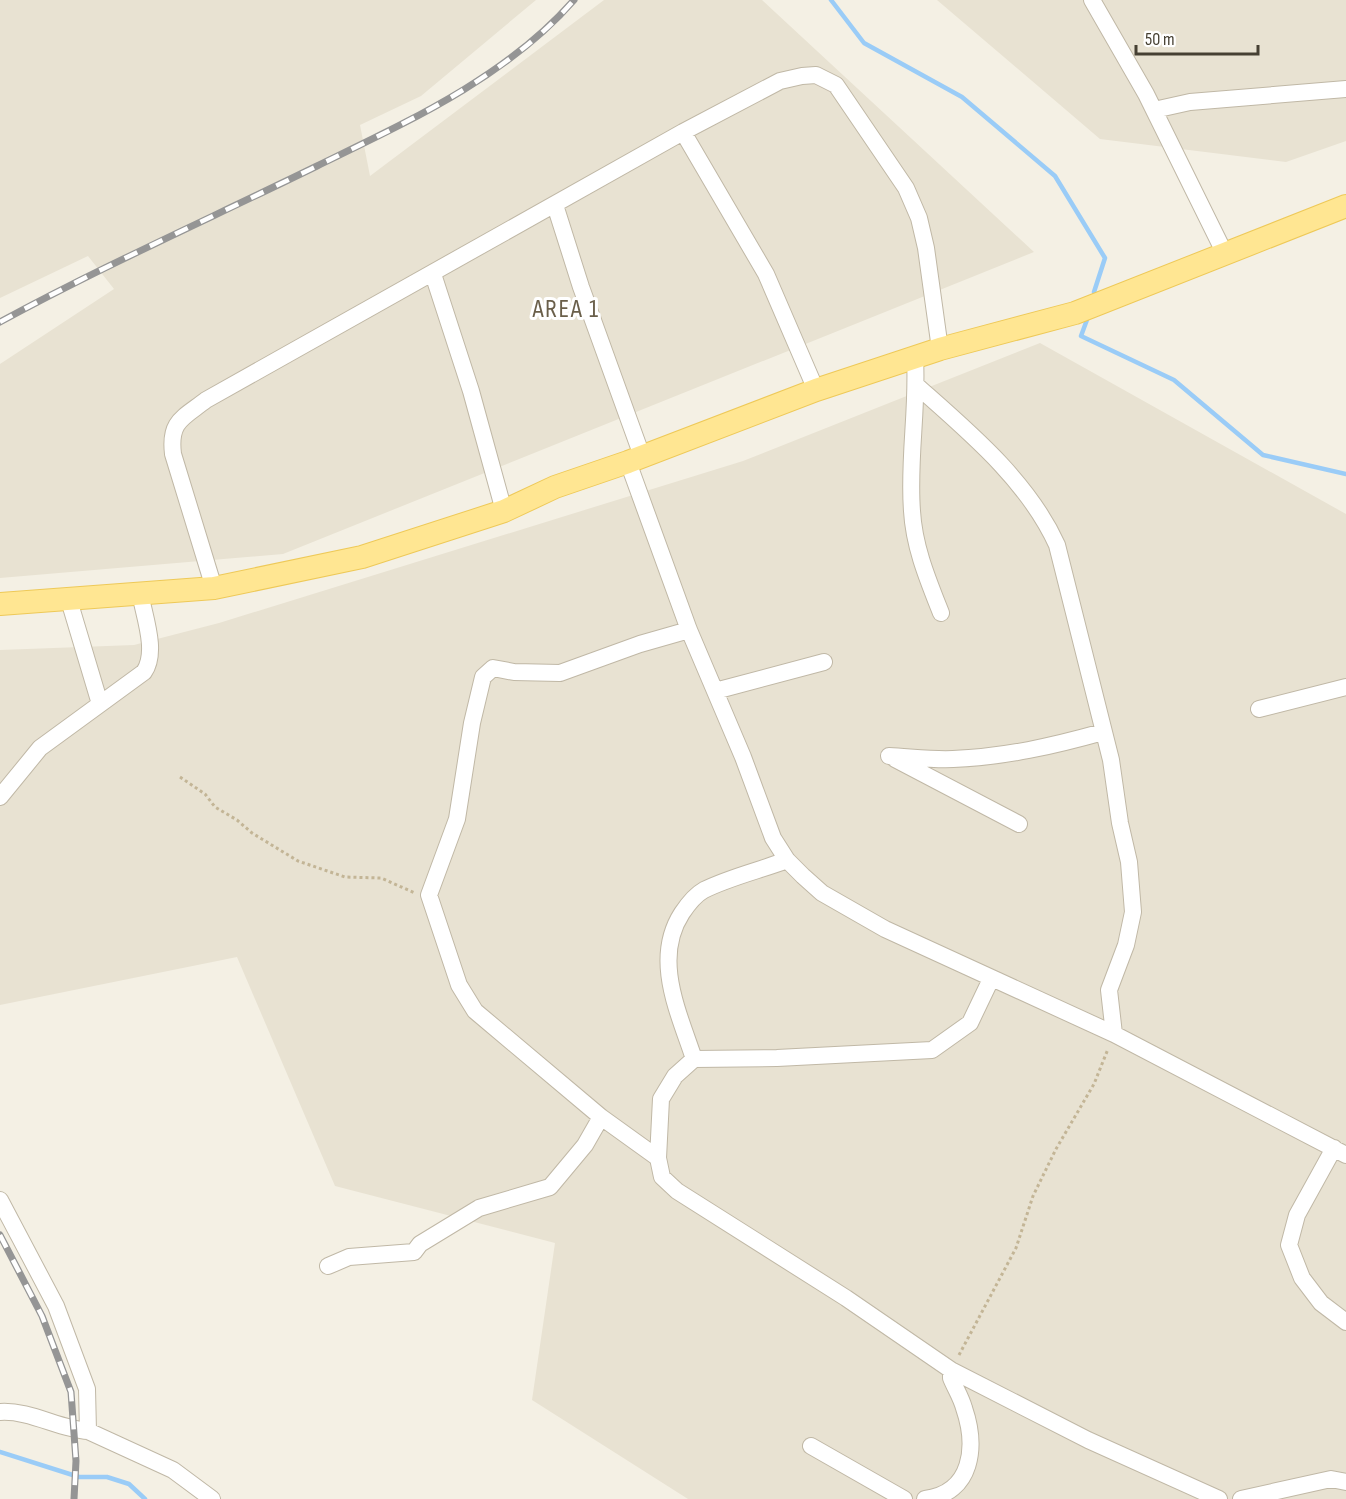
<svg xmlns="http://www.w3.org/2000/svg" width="1346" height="1499" font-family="'Sofia Sans Condensed',sans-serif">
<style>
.residential{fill:#e8e2d2}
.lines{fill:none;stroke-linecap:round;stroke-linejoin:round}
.stream{stroke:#9accf7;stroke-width:4.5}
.minor-casing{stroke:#c0b8a6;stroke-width:18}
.major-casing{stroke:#eec958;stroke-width:24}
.path{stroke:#c3b596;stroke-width:3;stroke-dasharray:3 3;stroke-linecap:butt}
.minor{stroke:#fff;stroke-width:16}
.major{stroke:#ffe692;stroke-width:22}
.rail-casing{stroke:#959595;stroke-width:7}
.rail{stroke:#fff;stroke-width:4.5;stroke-dasharray:14;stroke-linecap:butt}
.labels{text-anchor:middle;stroke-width:6;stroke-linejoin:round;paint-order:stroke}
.quarter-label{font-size:26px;letter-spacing:1.5px;fill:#6a5f4a;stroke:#fff}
</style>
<rect width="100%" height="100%" fill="#f4f0e4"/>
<!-- residential -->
<path class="residential" d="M0,0H536L421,96L360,125L370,176L604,0H762L1034,252L283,554L0,578V364L114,289L88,256L0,298Z
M937,0H1346V141L1286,162L1100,139Z
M1040,343L1346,514V1499H688L532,1400L555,1243L335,1186L237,957L0,1005V650L134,645L219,623L743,461Z"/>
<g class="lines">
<!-- stream -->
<path class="stream" d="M831,0L864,43L962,97L1055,176L1105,258L1094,292
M1088,317L1081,336L1174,380L1263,455L1346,474
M0,1452L79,1477H107L129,1484L145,1499"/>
<defs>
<path id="minor" d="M1092,0L1146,94L1225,254
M1154,110L1190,102L1346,89
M683,132L766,274L816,390
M555,205L581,287L642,456
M433,274L471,391L504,511
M915,358C918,409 908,460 912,511C914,547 928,580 941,613
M917,386C969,432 1028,481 1057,545L1111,760L1120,823L1129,862L1133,912L1126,945L1109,990L1114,1034
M628,462L689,630L743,757L773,838L787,860L803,876L822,893L885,929L1114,1034L1346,1155
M214,588L173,454C169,421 183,418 206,400L683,132L780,81L802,76L816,75L836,85L906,188L919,218L926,248L940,349
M68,597L100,704
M715,691L824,662
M1259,709L1346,687
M889,756C910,757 932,760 953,759C1005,757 1053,746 1103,732
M895,759L1019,824
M0,797L40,748L144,672C158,652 144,616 140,593
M991,979L970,1023L932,1050L777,1058L694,1059L675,1076L661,1099L658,1158L662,1177L677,1191L846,1298L951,1370L1088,1440L1219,1499
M694,1059C679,1013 652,959 682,913C688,904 695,895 704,890C730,877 761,870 787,860
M1334,1148L1297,1215L1289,1245L1302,1278L1321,1303L1346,1322
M658,1158L601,1117L475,1011L459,985L429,895L457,819L472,723L483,677L493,668L514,672L560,673L640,644L689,630
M0,1200L56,1306L87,1389L88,1431C59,1429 30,1410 0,1412
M328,1266L349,1257L414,1252L420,1244L479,1208L550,1187L585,1145L601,1117
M88,1431L173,1470L212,1499
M811,1446L904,1499
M925,1499C973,1493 977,1446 964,1408C961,1397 955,1388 951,1378V1370
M1241,1499L1331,1479L1346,1482"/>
<path id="major" d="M0,604L214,588L362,557L504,511L555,487L628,462L816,390L940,349L1075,313L1346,206"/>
</defs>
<!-- minor casing -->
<use href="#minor" class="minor-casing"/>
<!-- major casing -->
<use href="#major" class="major-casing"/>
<!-- path -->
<path class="path" d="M180,777L205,794L215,807L237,820L252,833L298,861L345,877L381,878L415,893
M959,1355L1016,1248L1033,1196L1056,1149L1094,1084L1108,1049"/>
<!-- minor -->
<use href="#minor" class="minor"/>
<!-- major -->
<use href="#major" class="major"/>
<defs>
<path id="rail" d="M0,322C103,266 211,218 317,166C407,122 507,77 574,0
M0,1235L42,1316L71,1392L76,1461L74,1499"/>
</defs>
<!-- rail casing -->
<use href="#rail" class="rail-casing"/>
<!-- rail -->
<use href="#rail" class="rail"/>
</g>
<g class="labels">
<!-- quarter labels -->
<g class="quarter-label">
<text x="566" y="317">AREA 1</text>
</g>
</g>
<!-- scale -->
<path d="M1136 45v9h122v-9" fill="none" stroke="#464033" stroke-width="3"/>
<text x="1145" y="45" font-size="18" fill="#464033" stroke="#ffffff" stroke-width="4.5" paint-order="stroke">50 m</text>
</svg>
